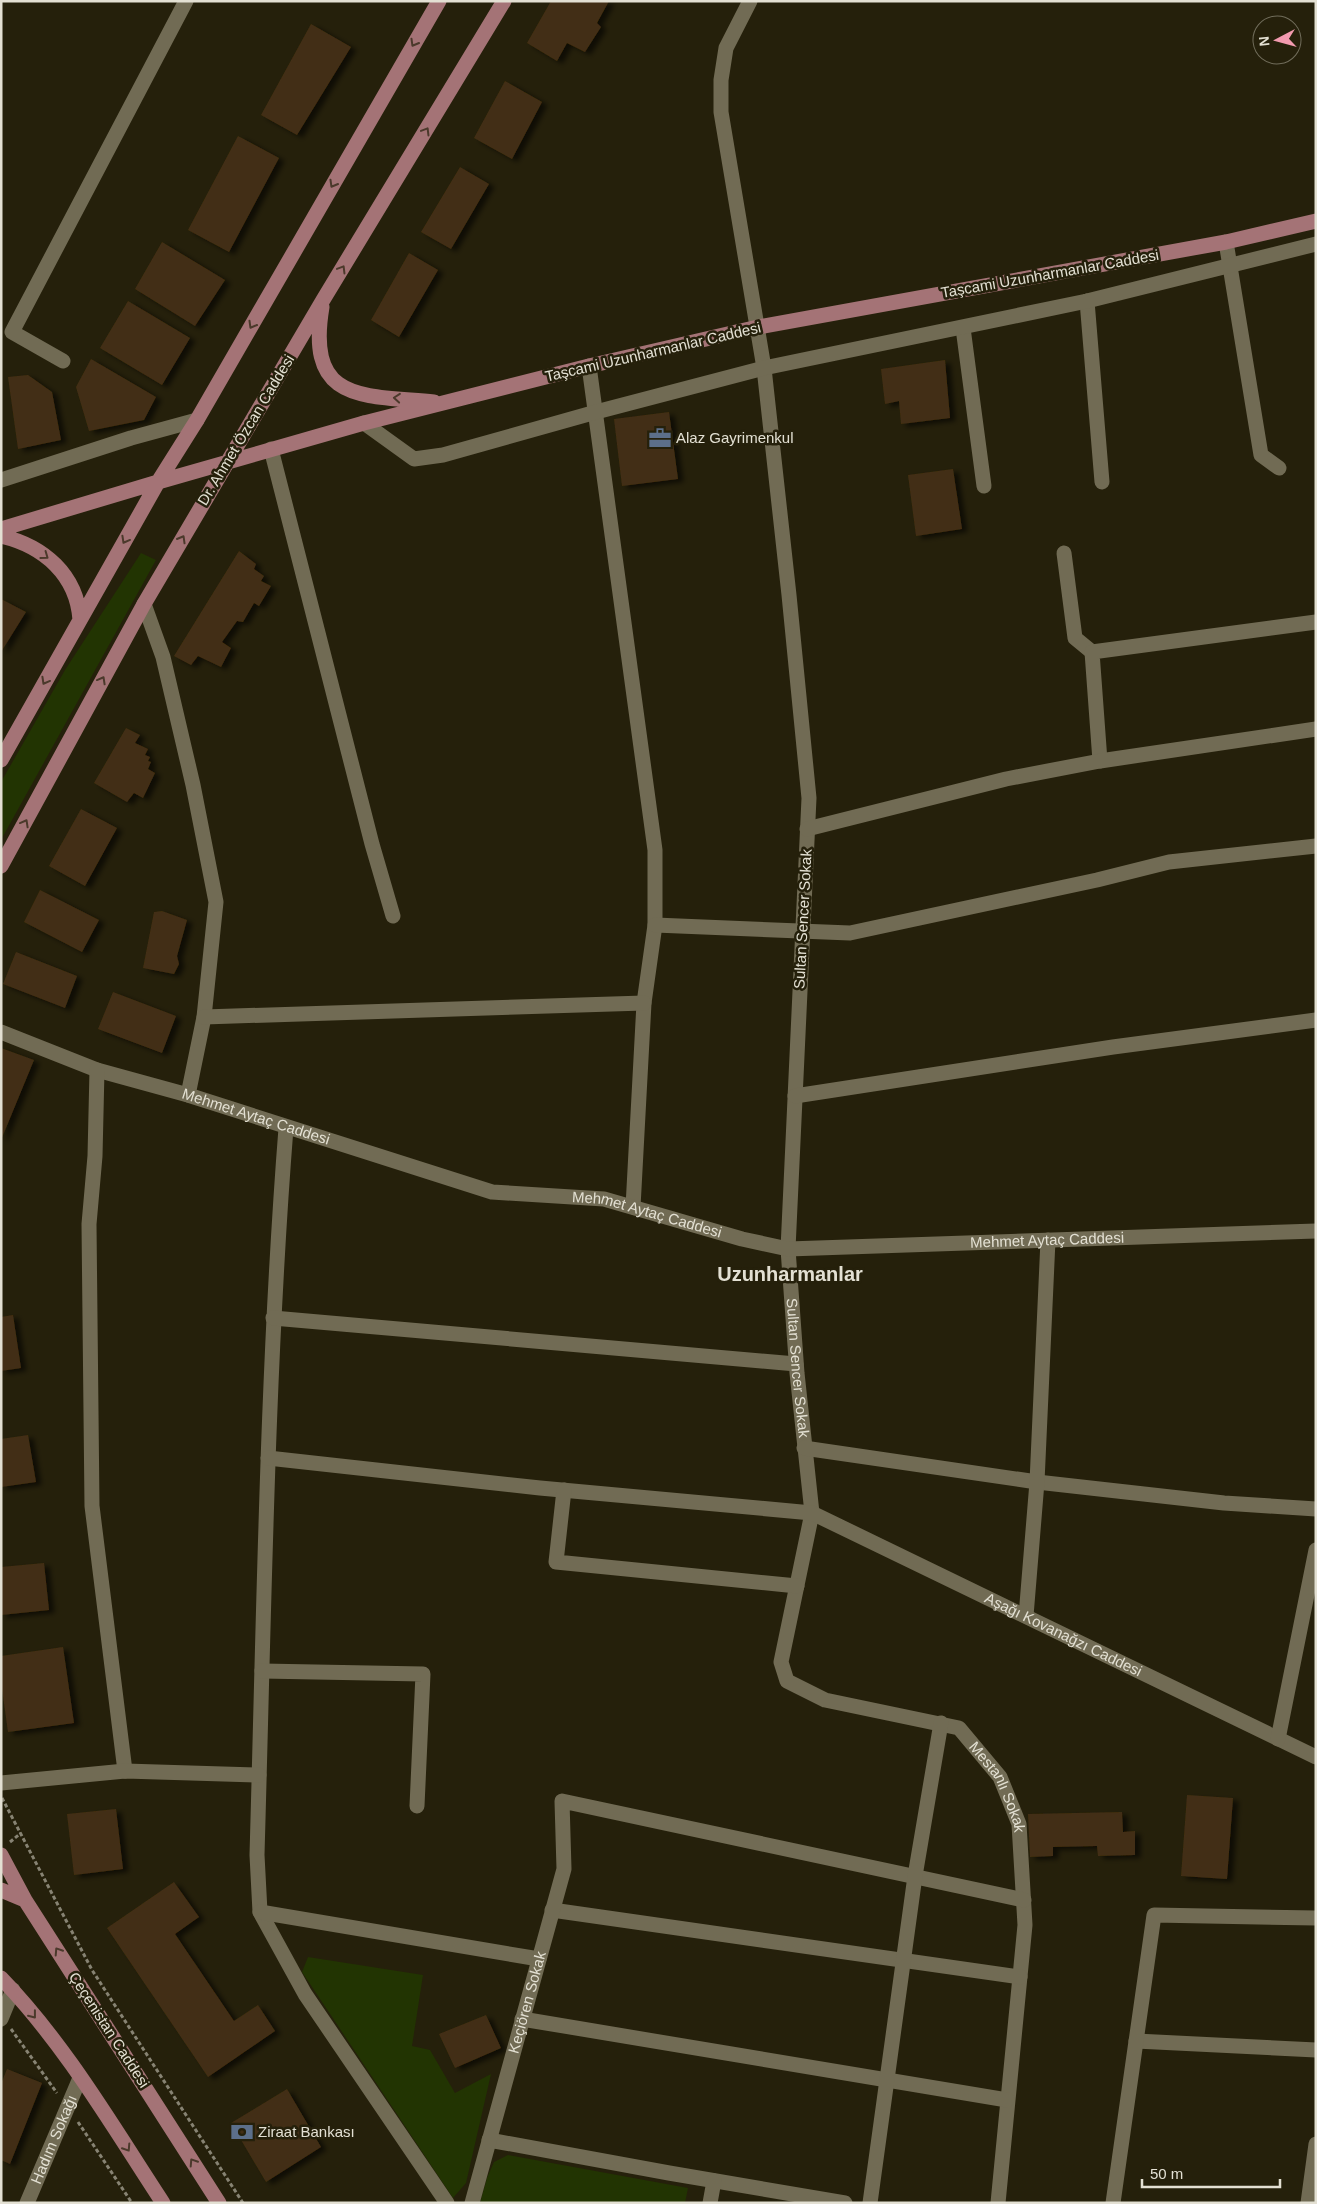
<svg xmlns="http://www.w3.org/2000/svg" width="1317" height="2204" font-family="Helvetica,sans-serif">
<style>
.green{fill:#223402}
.building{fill:#432f13;filter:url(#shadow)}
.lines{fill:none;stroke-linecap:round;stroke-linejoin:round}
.path{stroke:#878373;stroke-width:3;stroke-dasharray:4 2.5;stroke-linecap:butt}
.minor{stroke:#716b54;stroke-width:15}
.major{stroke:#a47376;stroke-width:15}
.oneway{stroke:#4b392b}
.labels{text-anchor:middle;stroke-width:5;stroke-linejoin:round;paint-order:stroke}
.street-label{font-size:15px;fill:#e3e0d3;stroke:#25200b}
.poi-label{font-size:15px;fill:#e3e0d3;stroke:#25200b;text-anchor:start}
.district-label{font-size:20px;font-weight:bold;fill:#e3e0d3;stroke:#25200b}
</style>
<defs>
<filter id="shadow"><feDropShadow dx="5.5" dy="3" stdDeviation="2.5" flood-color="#0009"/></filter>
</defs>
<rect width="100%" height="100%" fill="#25200b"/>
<!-- green -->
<path class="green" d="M141,553L156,560L1,840V782L65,670Z
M308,1957L423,1975L412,2046L430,2050L455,2093L491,2074L466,2183L453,2198L302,1972Z
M508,2155L688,2188L685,2203H480L487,2178L494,2162Z"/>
<!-- building -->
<path class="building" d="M551,1H609L597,23L601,27L585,52L567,43L557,61L527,43Z
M311,24L351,47L297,135L261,115Z
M505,81L542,102L512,159L474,138Z
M238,136L279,158L229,252L188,230Z
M460,167L489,184L451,249L421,232Z
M162,242L225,280L195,326L135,289Z
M409,253L438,270L399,337L371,320Z
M128,301L190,338L162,385L100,348Z
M91,359L156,397L144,420L89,431L76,387Z
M945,360L950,418L901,424L899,401L885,404L881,369Z
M28,375L52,392L61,440L18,449L8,377Z
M669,412L678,479L622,486L614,419Z
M953,469L962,529L916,536L908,475Z
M239,551L256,564L254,569L264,576L261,581L271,586L259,606L254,603L243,622L237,621L222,642L231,648L221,667L198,656L191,665L174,656Z
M1,599L26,612L1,652Z
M126,728L140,735L135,743L148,749L145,755L150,757L148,761L151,762L148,769L155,773L143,798L134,793L127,802L94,783Z
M81,809L117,828L85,886L49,866Z
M40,890L99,920L82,952L24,922Z
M162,911L187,920L177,956L179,964L174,974L143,968L154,912Z
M16,952L77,976L65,1008L3,984Z
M113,992L176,1016L162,1053L98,1029Z
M1,1048L34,1060L1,1140Z
M13,1315L21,1368L1,1371V1317Z
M28,1435L36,1482L1,1487V1439Z
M44,1563L49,1610L1,1615V1567Z
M63,1647L74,1723L8,1732L1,1682V1656Z
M1187,1795L1233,1798L1227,1879L1181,1876Z
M116,1809L123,1869L74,1875L67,1814Z
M1122,1812L1123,1832L1135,1831V1855L1098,1856L1097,1846L1053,1847V1856L1030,1857L1028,1814Z
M174,1882L199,1917L175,1934L234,2021L258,2005L275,2031L208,2077L107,1928Z
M486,2015L501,2048L455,2068L439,2034Z
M7,2069L42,2083L10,2164L1,2160V2084Z
M287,2089L321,2147L266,2182L231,2123Z"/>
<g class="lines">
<!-- path -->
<path class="path" d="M2,1798L92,1970L243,2203
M10,1842L21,1833
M11,2029L57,2093
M78,2122L132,2203"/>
<!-- minor -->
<g class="minor">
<path id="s1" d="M750,1L726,48L721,80V112L764,368L789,595L809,798L788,1249L797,1373L812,1513L781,1662L787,1681L825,1700L959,1728L1000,1777L1019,1824L1025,1925L998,2203"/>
<path d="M1226,242L1261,455L1279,468"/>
<path d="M1087,301L1102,482"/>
<path d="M963,328L984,486"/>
<path d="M63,361L12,332L186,1"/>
<path d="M589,366L655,850V925L644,1003L633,1207"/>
<path d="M364,423L414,459L443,455L596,412L764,368L1087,301L1316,244"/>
<path d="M271,449L372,844L393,916"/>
<path d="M1,480L131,438L197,420"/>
<path d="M1064,553L1075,638L1092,652"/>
<path d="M144,604L163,657L193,785L216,902L204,1017L188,1095"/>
<path d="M1100,761L1092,652L1316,622"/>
<path d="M807,829L1006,779L1100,761L1316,729"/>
<path d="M655,925L850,933L1097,880L1169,862L1316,846"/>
<path d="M204,1017L644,1003"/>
<path id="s2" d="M1,1032L97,1070L188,1095L492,1192L604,1199L742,1239L788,1249L1316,1231"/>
<path d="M97,1070L95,1156L89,1224L92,1506L125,1771"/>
<path d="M795,1096L1113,1047L1316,1020"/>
<path d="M286,1128C267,1370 264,1612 257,1855L260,1912L305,1994L447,2203"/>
<path d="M273,1318L796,1364"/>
<path d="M804,1448L1037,1482L1224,1503L1316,1509"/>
<path id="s3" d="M268,1458L540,1488L812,1513L1316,1757"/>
<path d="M564,1490L556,1562L797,1586"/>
<path d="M1026,1616L1037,1482L1048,1240"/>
<path d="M262,1671L423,1674L417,1806"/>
<path d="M1278,1739L1316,1550"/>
<path d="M1,1783L125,1771L259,1775"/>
<path d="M552,1910L1020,1977"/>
<path d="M260,1912L539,1959"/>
<path d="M1,2019L13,1990"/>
<path d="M522,2019L1007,2100"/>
<path d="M1136,2041L1316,2050"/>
<path d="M489,2140L669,2173L845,2203"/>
<path id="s4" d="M27,2203L80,2078"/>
<path id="s5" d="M472,2203L564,1869L562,1801L1024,1900"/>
<path d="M710,2203L714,2181"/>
<path d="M870,2203L915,1876L941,1723"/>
<path d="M1113,2203L1154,1915L1316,1918"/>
<path d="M1308,2203L1316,2144"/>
</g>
<!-- major -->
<path class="major" d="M322,307C306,403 362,395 434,402
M1,529L158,482L364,423L589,366L758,327L1226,242L1316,221
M1,536C44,546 77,575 80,620
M1,760L158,482L197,420L439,1
M1,866L144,604L323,300L504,1
M1,1855L25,1900L219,2203
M1,1890L25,1900
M1,1978C65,2044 113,2127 163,2203"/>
</g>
<!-- one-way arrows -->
<defs><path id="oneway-chevron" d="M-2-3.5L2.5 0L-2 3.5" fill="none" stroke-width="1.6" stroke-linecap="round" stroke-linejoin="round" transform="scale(1.25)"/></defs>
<g class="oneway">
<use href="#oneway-chevron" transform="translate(414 43) rotate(120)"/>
<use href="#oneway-chevron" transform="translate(426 131) rotate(-59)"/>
<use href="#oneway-chevron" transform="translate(333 184) rotate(120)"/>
<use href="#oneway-chevron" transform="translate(342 269) rotate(-59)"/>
<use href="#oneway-chevron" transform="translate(252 325) rotate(120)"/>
<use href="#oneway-chevron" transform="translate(397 398) rotate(-175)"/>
<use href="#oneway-chevron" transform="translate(182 539) rotate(-60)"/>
<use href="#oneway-chevron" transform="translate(125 540) rotate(119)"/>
<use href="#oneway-chevron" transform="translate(45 556) rotate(36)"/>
<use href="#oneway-chevron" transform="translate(102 680) rotate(-61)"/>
<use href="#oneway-chevron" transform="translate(45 681) rotate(119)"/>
<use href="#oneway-chevron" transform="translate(25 823) rotate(-61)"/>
<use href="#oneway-chevron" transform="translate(58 1951) rotate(-123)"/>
<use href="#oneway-chevron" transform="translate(33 2015) rotate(52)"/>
<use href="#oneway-chevron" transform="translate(127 2148) rotate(57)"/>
<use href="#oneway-chevron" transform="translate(193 2162) rotate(-123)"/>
</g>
<!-- icons -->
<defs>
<symbol id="office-bare" viewBox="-9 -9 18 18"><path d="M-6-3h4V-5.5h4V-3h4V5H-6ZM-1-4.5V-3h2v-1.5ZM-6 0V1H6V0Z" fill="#5c6f8a" stroke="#25200b" stroke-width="2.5" paint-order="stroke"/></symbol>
<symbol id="bank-bare" viewBox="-9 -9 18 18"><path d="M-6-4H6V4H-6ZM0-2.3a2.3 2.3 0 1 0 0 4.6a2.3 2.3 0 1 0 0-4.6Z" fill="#5c6f8a" stroke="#25200b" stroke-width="2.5" paint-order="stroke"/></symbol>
</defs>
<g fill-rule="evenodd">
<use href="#office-bare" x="644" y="422" width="32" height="32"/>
<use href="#bank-bare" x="226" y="2116" width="32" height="32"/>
</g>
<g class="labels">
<!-- street labels -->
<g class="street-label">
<text transform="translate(1050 274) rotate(-10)" y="5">Taşcami Uzunharmanlar Caddesi</text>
<text transform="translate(653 352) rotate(-13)" y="5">Taşcami Uzunharmanlar Caddesi</text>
<text transform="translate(246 430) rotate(-59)" y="5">Dr. Ahmet Özcan Caddesi</text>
<text transform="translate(803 919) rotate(-87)" y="5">Sultan Sencer Sokak</text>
<text dy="5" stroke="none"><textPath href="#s2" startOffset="269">Mehmet Aytaç Caddesi</textPath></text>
<text dy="5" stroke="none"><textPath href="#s2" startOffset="674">Mehmet Aytaç Caddesi</textPath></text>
<text dy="5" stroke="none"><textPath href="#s2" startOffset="1079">Mehmet Aytaç Caddesi</textPath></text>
<text dy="5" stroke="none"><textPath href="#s1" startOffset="1380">Sultan Sencer Sokak</textPath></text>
<text dy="5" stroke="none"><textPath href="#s3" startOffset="826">Aşağı Kovanağzı Caddesi</textPath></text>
<text dy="5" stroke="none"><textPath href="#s1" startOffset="1949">Mestanlı Sokak</textPath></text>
<text dy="5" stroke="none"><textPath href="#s5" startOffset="208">Keçiören Sokak</textPath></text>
<text transform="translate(109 2030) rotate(57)" y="5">Çeçenistan Caddesi</text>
<text dy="5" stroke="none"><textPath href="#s4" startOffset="69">Hadım Sokağı</textPath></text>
</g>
<!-- poi labels -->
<g class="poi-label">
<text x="676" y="443">Alaz Gayrimenkul</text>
<text x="258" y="2137">Ziraat Bankası</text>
</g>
<!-- district labels -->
<g class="district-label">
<text x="790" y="1281">Uzunharmanlar</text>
</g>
</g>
<!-- border -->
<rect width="1317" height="2204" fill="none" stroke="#e3e0d3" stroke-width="5"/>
<!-- north arrow -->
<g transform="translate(1277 40) rotate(264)"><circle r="24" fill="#25200b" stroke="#716d5b"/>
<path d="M0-4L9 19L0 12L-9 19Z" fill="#f29aaf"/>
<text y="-8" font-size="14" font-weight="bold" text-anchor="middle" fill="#e3e0d3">N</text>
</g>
<!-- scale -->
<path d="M1142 2179v8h138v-8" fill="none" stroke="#e3e0d3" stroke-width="2.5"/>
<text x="1150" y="2179" font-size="15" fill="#e3e0d3" stroke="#25200b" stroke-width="4" paint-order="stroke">50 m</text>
</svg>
